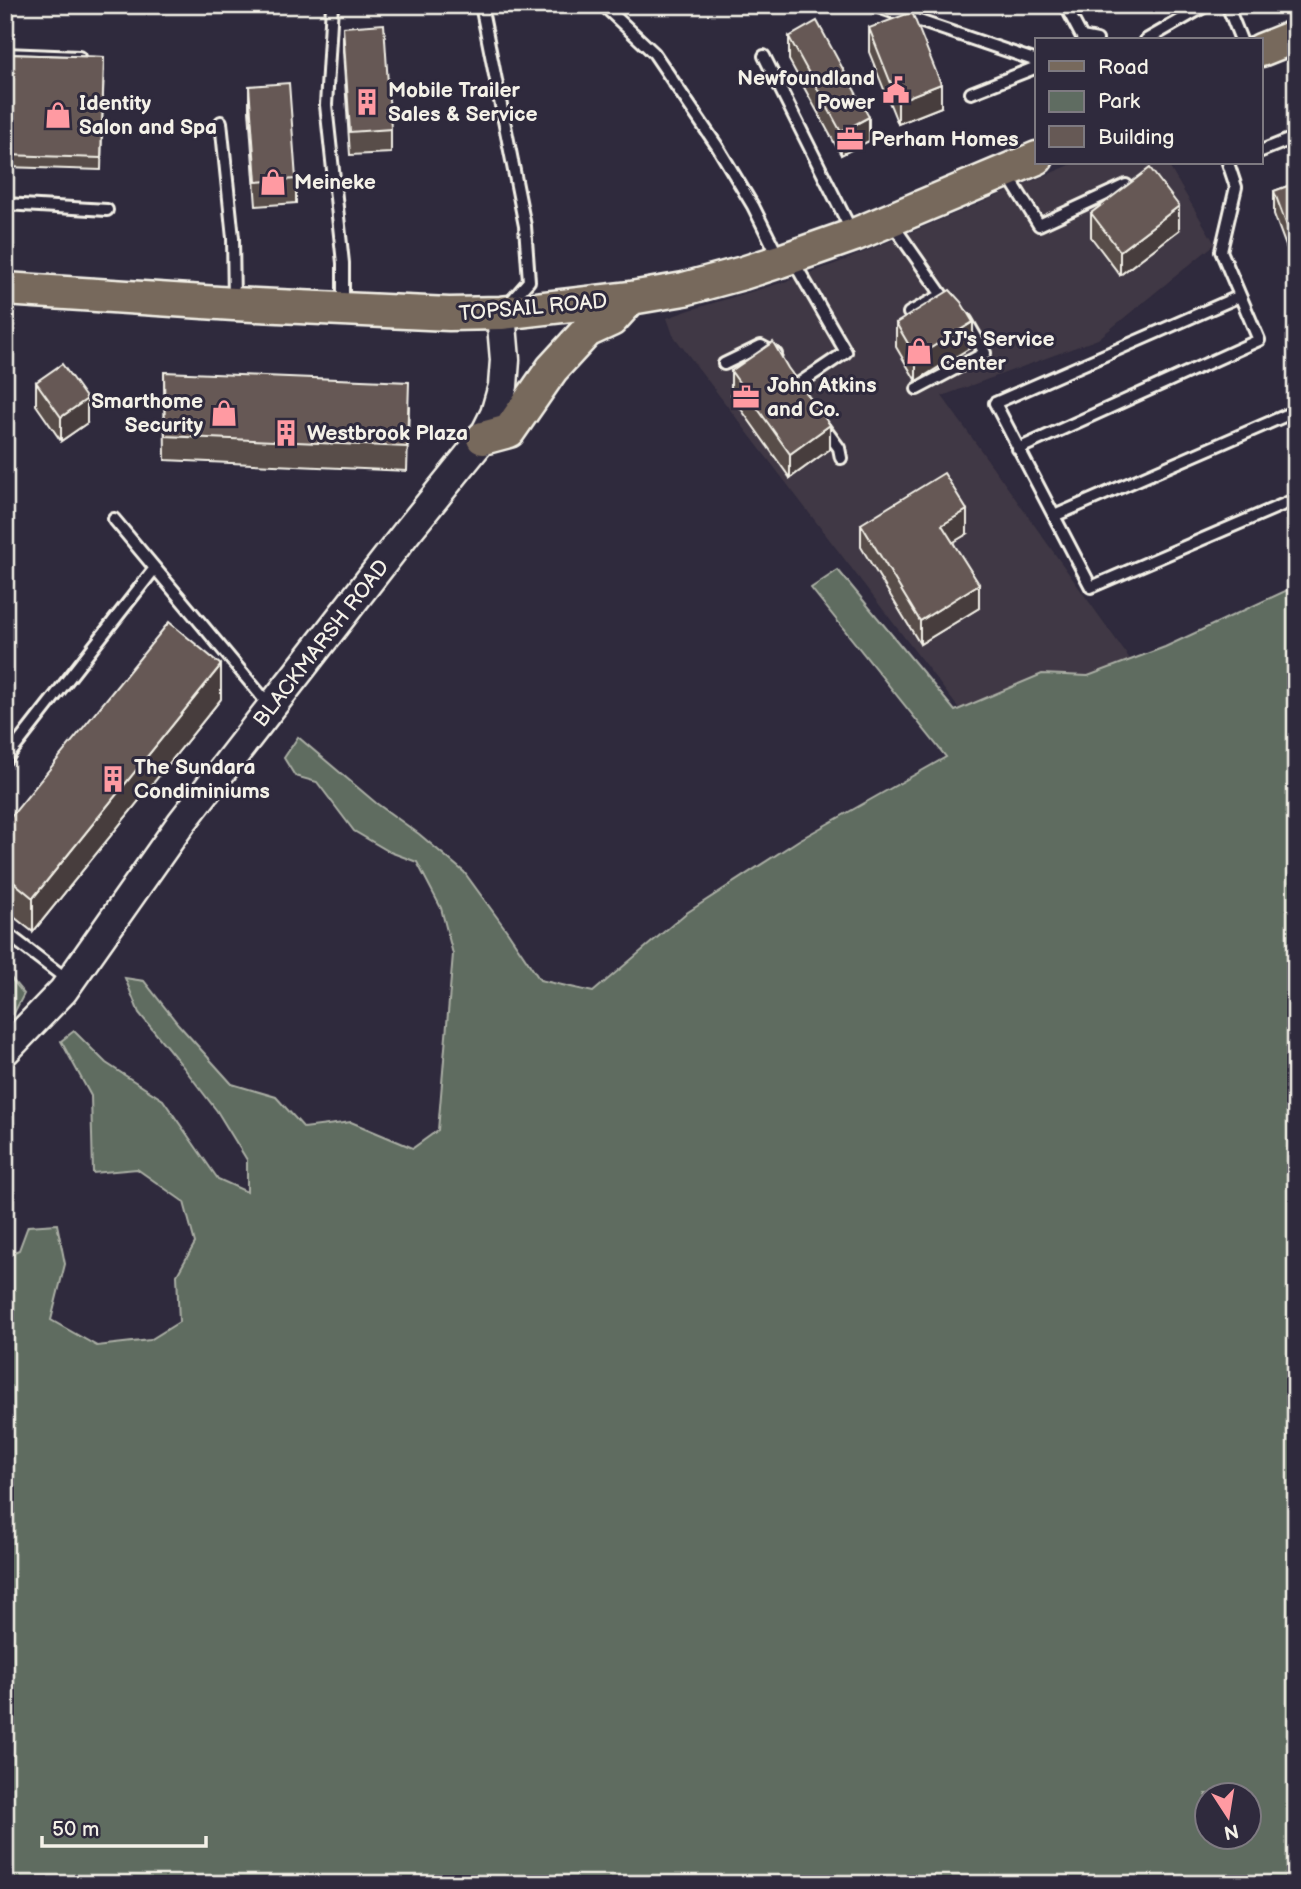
<svg xmlns="http://www.w3.org/2000/svg" width="1301" height="1889" font-family="'Balsamiq Sans',sans-serif">
<style>
.built{fill:#403844}
.green{fill:#5f6c61;stroke:#aaaea4;stroke-width:2;fill-rule:evenodd}
.lines{fill:none;stroke-linecap:round;stroke-linejoin:round}
.service-casing{stroke:#f4f1e8;stroke-width:16}
.secondary-casing{stroke:#f4f1e8;stroke-width:33}
.primary-casing{stroke:#f4f1e8;stroke-width:37}
.service{stroke:#2f2a3d;stroke-width:10}
.secondary{stroke:#2f2a3d;stroke-width:28}
.primary{stroke:#77695c;stroke-width:32}
.wall{fill:#584d49;stroke:#f4f1e8;stroke-width:2}
.shaded-wall{fill:#473e3c;stroke:#f4f1e8;stroke-width:2}
.building{fill:#665955;stroke:#f4f1e8;stroke-width:2}
.labels{text-anchor:middle;stroke-width:6;stroke-linejoin:round;paint-order:stroke}
.poi-label{font-size:21px;font-weight:bold;fill:#f4f1e8;stroke:#2f2a3d;text-anchor:start}
.street-label{font-size:21px;fill:#f4f1e8;stroke:#2f2a3d}
</style>
<rect width="100%" height="100%" fill="#2f2a3d"/>
<filter id="ink" filterUnits="userSpaceOnUse"><feTurbulence type="fractalNoise" baseFrequency=".0143" numOctaves="2"/><feDisplacementMap in="SourceGraphic" scale="14" xChannelSelector="R" yChannelSelector="G"/><feConvolveMatrix kernelMatrix="1 2 1 2 8 2 1 2 1" color-interpolation-filters="sRGB"/></filter>
<g filter="url(#ink)">
<!-- built -->
<path class="built" d="M1075,163H1167L1215,244L1098,339L942,396L1137,669L989,748L673,335L667,318L690,310L794,279L848,259Z"/>
<!-- green -->
<path class="green" d="M838,570L955,711L1042,674L1088,676L1165,647L1296,586V1884H5V1402L8,1396L5,1390V1256L19,1250L28,1226L57,1224L65,1264L51,1320L97,1346L150,1340L179,1322L177,1275L195,1243L184,1202L137,1169L93,1173L91,1096L61,1041L74,1031L106,1063L163,1100L218,1179L247,1192V1160L217,1111L181,1064L139,1013L125,978L144,981L178,1024L232,1084L276,1097L304,1128L351,1122L413,1148L438,1130L453,954L441,908L417,862L390,852L354,831L317,782L295,776L284,758L298,737L376,803L419,834L464,872L507,931L540,980L593,992L685,914L799,840L946,757L811,588ZM1206,1794H1248V1836H1206Z
M5,971L24,994L11,1019L5,1025Z"/>
<g class="lines">
<defs>
<path id="service" d="M332,5L326,105L343,263V306
M481,5L525,226L529,281L507,306
M603,5L654,53L717,146L753,206L779,258
M872,5L1037,61
M1065,5L1082,37L1097,40
M1227,5L1241,40
M1146,40L1207,5
M5,54L79,57
M764,56L852,232
M971,93L1037,67
M221,122L233,238L234,301
M1261,151L1296,137
M1007,174L1039,225L1126,185
M5,204L107,210
M891,222L942,295L909,313
M792,259L846,352L794,387L798,392
M1240,296L995,403L1091,587L1296,499
M724,364L761,346L776,354
M917,389L985,353L966,320
M822,425L839,448L841,458
M1018,449L1259,340L1221,251L1236,187L1228,163
M1054,516L1296,411
M114,519L269,705
M5,760L155,568
M5,932L69,981"/>
<path id="secondary" d="M5,1051L63,991L182,822L407,532L483,438L495,414L503,386L505,360L501,313"/>
<path id="primary" d="M1261,50L1296,36
M5,289L234,304L449,314L501,313L631,298L684,289L743,273L780,261L854,235L1037,158
M483,438L509,431L552,369L587,331L611,320L631,298"/>
</defs>
<!-- service casing -->
<use href="#service" class="service-casing"/>
<!-- secondary casing -->
<use href="#secondary" class="secondary-casing"/>
<!-- primary casing -->
<use href="#primary" class="primary-casing"/>
<!-- service -->
<use href="#service" class="service"/>
<!-- secondary -->
<use href="#secondary" class="secondary"/>
<!-- primary -->
<use href="#primary" class="primary"/>
</g>
<!-- wall -->
<path class="wall" d="M1080,5H1108L1085,15Z
M343,27L391,129V153L350,155L343,51Z
M869,28L941,107L898,124L869,52Z
M789,37L869,141L841,155L789,60Z
M5,54L104,57L101,170L5,167Z
M249,86L296,179V203L256,206L249,110Z
M1296,183V273L1274,214V191Z
M1091,213L1179,230L1120,275L1091,237Z
M896,323L973,346L916,381L896,347Z
M731,371L830,449L790,478L731,395Z
M164,372L409,406L407,471L165,460Z
M36,382L87,423L61,441L36,405Z
M861,524L967,534L953,542L979,608L920,644L861,547Z
M221,699L33,932L5,910V824Z"/>
<!-- shaded-wall -->
<path class="shaded-wall" d="M1085,5H1108L1085,15Z
M941,84V107L898,124V101Z
M869,117V141L841,155V132Z
M1179,206V230L1120,275V251Z
M973,322V346L916,381V357Z
M87,399V423L61,441V417Z
M830,425V449L790,478V454Z
M967,510V534L942,549V525Z
M979,584V608L920,644V621Z
M221,665V699L33,932V898Z"/>
<!-- building -->
<path class="building" d="M912,12L941,84L898,101L869,28Z
M817,21L869,117L841,132L789,37Z
M384,24L391,129L350,132L343,27Z
M5,54L104,57L101,158L5,155Z
M289,83L296,179L256,182L249,86Z
M1150,168L1179,206L1120,251L1091,213Z
M1296,183V250L1274,191Z
M950,290L961,302L973,322L916,357L896,323Z
M773,342L788,368L830,425L790,454L731,371Z
M62,364L87,399L61,417L36,382Z
M164,372L409,382L407,447L165,436Z
M944,473L967,510L942,525L979,584L920,621L861,524Z
M169,622L221,665L33,898L5,875V824Z"/>
</g>
<!-- icons -->
<defs>
<symbol id="civic-bare" viewBox="-9 -9 18 18"><path d="M-.6-6.5H3V-4.5H.6V-3L4-1V1h2V6H-6V1h2V-1L-.6-3ZM-1.2 2.5V6h2.4V2.5Z" fill="#ff9aa2" stroke="#2f2a3d" stroke-width="2.5" paint-order="stroke"/></symbol>
<symbol id="building-bare" viewBox="-9 -9 18 18"><path d="M-4-6H4V6H1V3H-1V6H-4ZM-2.5-4.3h1.7v1.8h-1.7ZM.8-4.3h1.7v1.8H.8ZM-2.5-1h1.7V.8h-1.7ZM.8-1h1.7V.8H.8Z" fill="#ff9aa2" stroke="#2f2a3d" stroke-width="2.5" paint-order="stroke"/></symbol>
<symbol id="shop-bare" viewBox="-9 -9 18 18"><path d="M-5-2.5h2.3a2.7 3.5 0 0 1 5.4 0H5L5.5 6h-11ZM-1.5-2.5h3a1.5 2.3 0 0 0-3 0Z" fill="#ff9aa2" stroke="#2f2a3d" stroke-width="2.5" paint-order="stroke"/></symbol>
<symbol id="office-bare" viewBox="-9 -9 18 18"><path d="M-6-3h4V-5.5h4V-3h4V5H-6ZM-1-4.5V-3h2v-1.5ZM-6 0V1H6V0Z" fill="#ff9aa2" stroke="#2f2a3d" stroke-width="2.5" paint-order="stroke"/></symbol>
</defs>
<g fill-rule="evenodd">
<use href="#civic-bare" x="877" y="71" width="38" height="38"/>
<use href="#building-bare" x="348" y="83" width="38" height="38"/>
<use href="#shop-bare" x="39" y="96" width="38" height="38"/>
<use href="#office-bare" x="831" y="120" width="38" height="38"/>
<use href="#shop-bare" x="254" y="163" width="38" height="38"/>
<use href="#shop-bare" x="900" y="332" width="38" height="38"/>
<use href="#office-bare" x="727" y="378" width="38" height="38"/>
<use href="#shop-bare" x="205" y="394" width="38" height="38"/>
<use href="#building-bare" x="267" y="414" width="38" height="38"/>
<use href="#building-bare" x="94" y="760" width="38" height="38"/>
</g>
<g class="labels">
<!-- poi labels -->
<g class="poi-label">
<text x="875" y="85" text-anchor="end">Newfoundland<tspan x="875" dy="24">Power</tspan></text>
<text x="388" y="97">Mobile Trailer<tspan x="388" dy="24">Sales &amp; Service</tspan></text>
<text x="79" y="110">Identity<tspan x="79" dy="24">Salon and Spa</tspan></text>
<text x="871" y="146">Perham Homes</text>
<text x="294" y="189">Meineke</text>
<text x="940" y="346">JJ's Service<tspan x="940" dy="24">Center</tspan></text>
<text x="767" y="392">John Atkins<tspan x="767" dy="24">and Co.</tspan></text>
<text x="203" y="408" text-anchor="end">Smarthome<tspan x="203" dy="24">Security</tspan></text>
<text x="307" y="440">Westbrook Plaza</text>
<text x="134" y="774">The Sundara<tspan x="134" dy="24">Condiminiums</tspan></text>
</g>
<!-- street labels -->
<g class="street-label">
<text transform="translate(533 307) rotate(-5)" y="7">TOPSAIL ROAD</text>
<text transform="translate(321 643) rotate(-52)" y="7">BLACKMARSH ROAD</text>
</g>
</g>
<!-- margin -->
<rect width="1301" height="1889" fill="none" stroke="#2f2a3d" stroke-width="28"/>
<rect x="14" y="14" width="1273" height="1861" fill="none" stroke="#f4f1e8" stroke-width="2.5" filter="url(#ink)"/>
<!-- legend -->
<rect x="1035" y="38" width="228" height="126" fill="#2f2a3d" stroke="#7e7a81" stroke-width="2"/>
<rect x="1049" y="61" width="35" height="10" fill="#77695c" stroke="#7e7a81" stroke-width="2"/>
<text x="1098" y="74" font-size="21" fill="#f4f1e8">Road</text>
<rect x="1049" y="91" width="35" height="21" fill="#5f6c61" stroke="#7e7a81" stroke-width="2"/>
<text x="1098" y="108" font-size="21" fill="#f4f1e8">Park</text>
<rect x="1049" y="126" width="35" height="21" fill="#665955" stroke="#7e7a81" stroke-width="2"/>
<text x="1098" y="144" font-size="21" fill="#f4f1e8">Building</text>
<!-- north arrow -->
<g transform="translate(1228 1816) rotate(168)"><circle r="33" fill="#2f2a3d" stroke="#7e7a81" stroke-width="2"/>
<path d="M0-5L12 26L0 18L-12 26Z" fill="#ff9aa2"/>
<text y="-10" font-size="19" font-weight="bold" text-anchor="middle" fill="#f4f1e8">N</text>
</g>
<!-- scale -->
<path d="M42 1836v10h164v-10" fill="none" stroke="#f4f1e8" stroke-width="3.5"/>
<text x="52" y="1836" font-size="21" fill="#f4f1e8" stroke="#2f2a3d" stroke-width="5" paint-order="stroke">50 m</text>
</svg>
